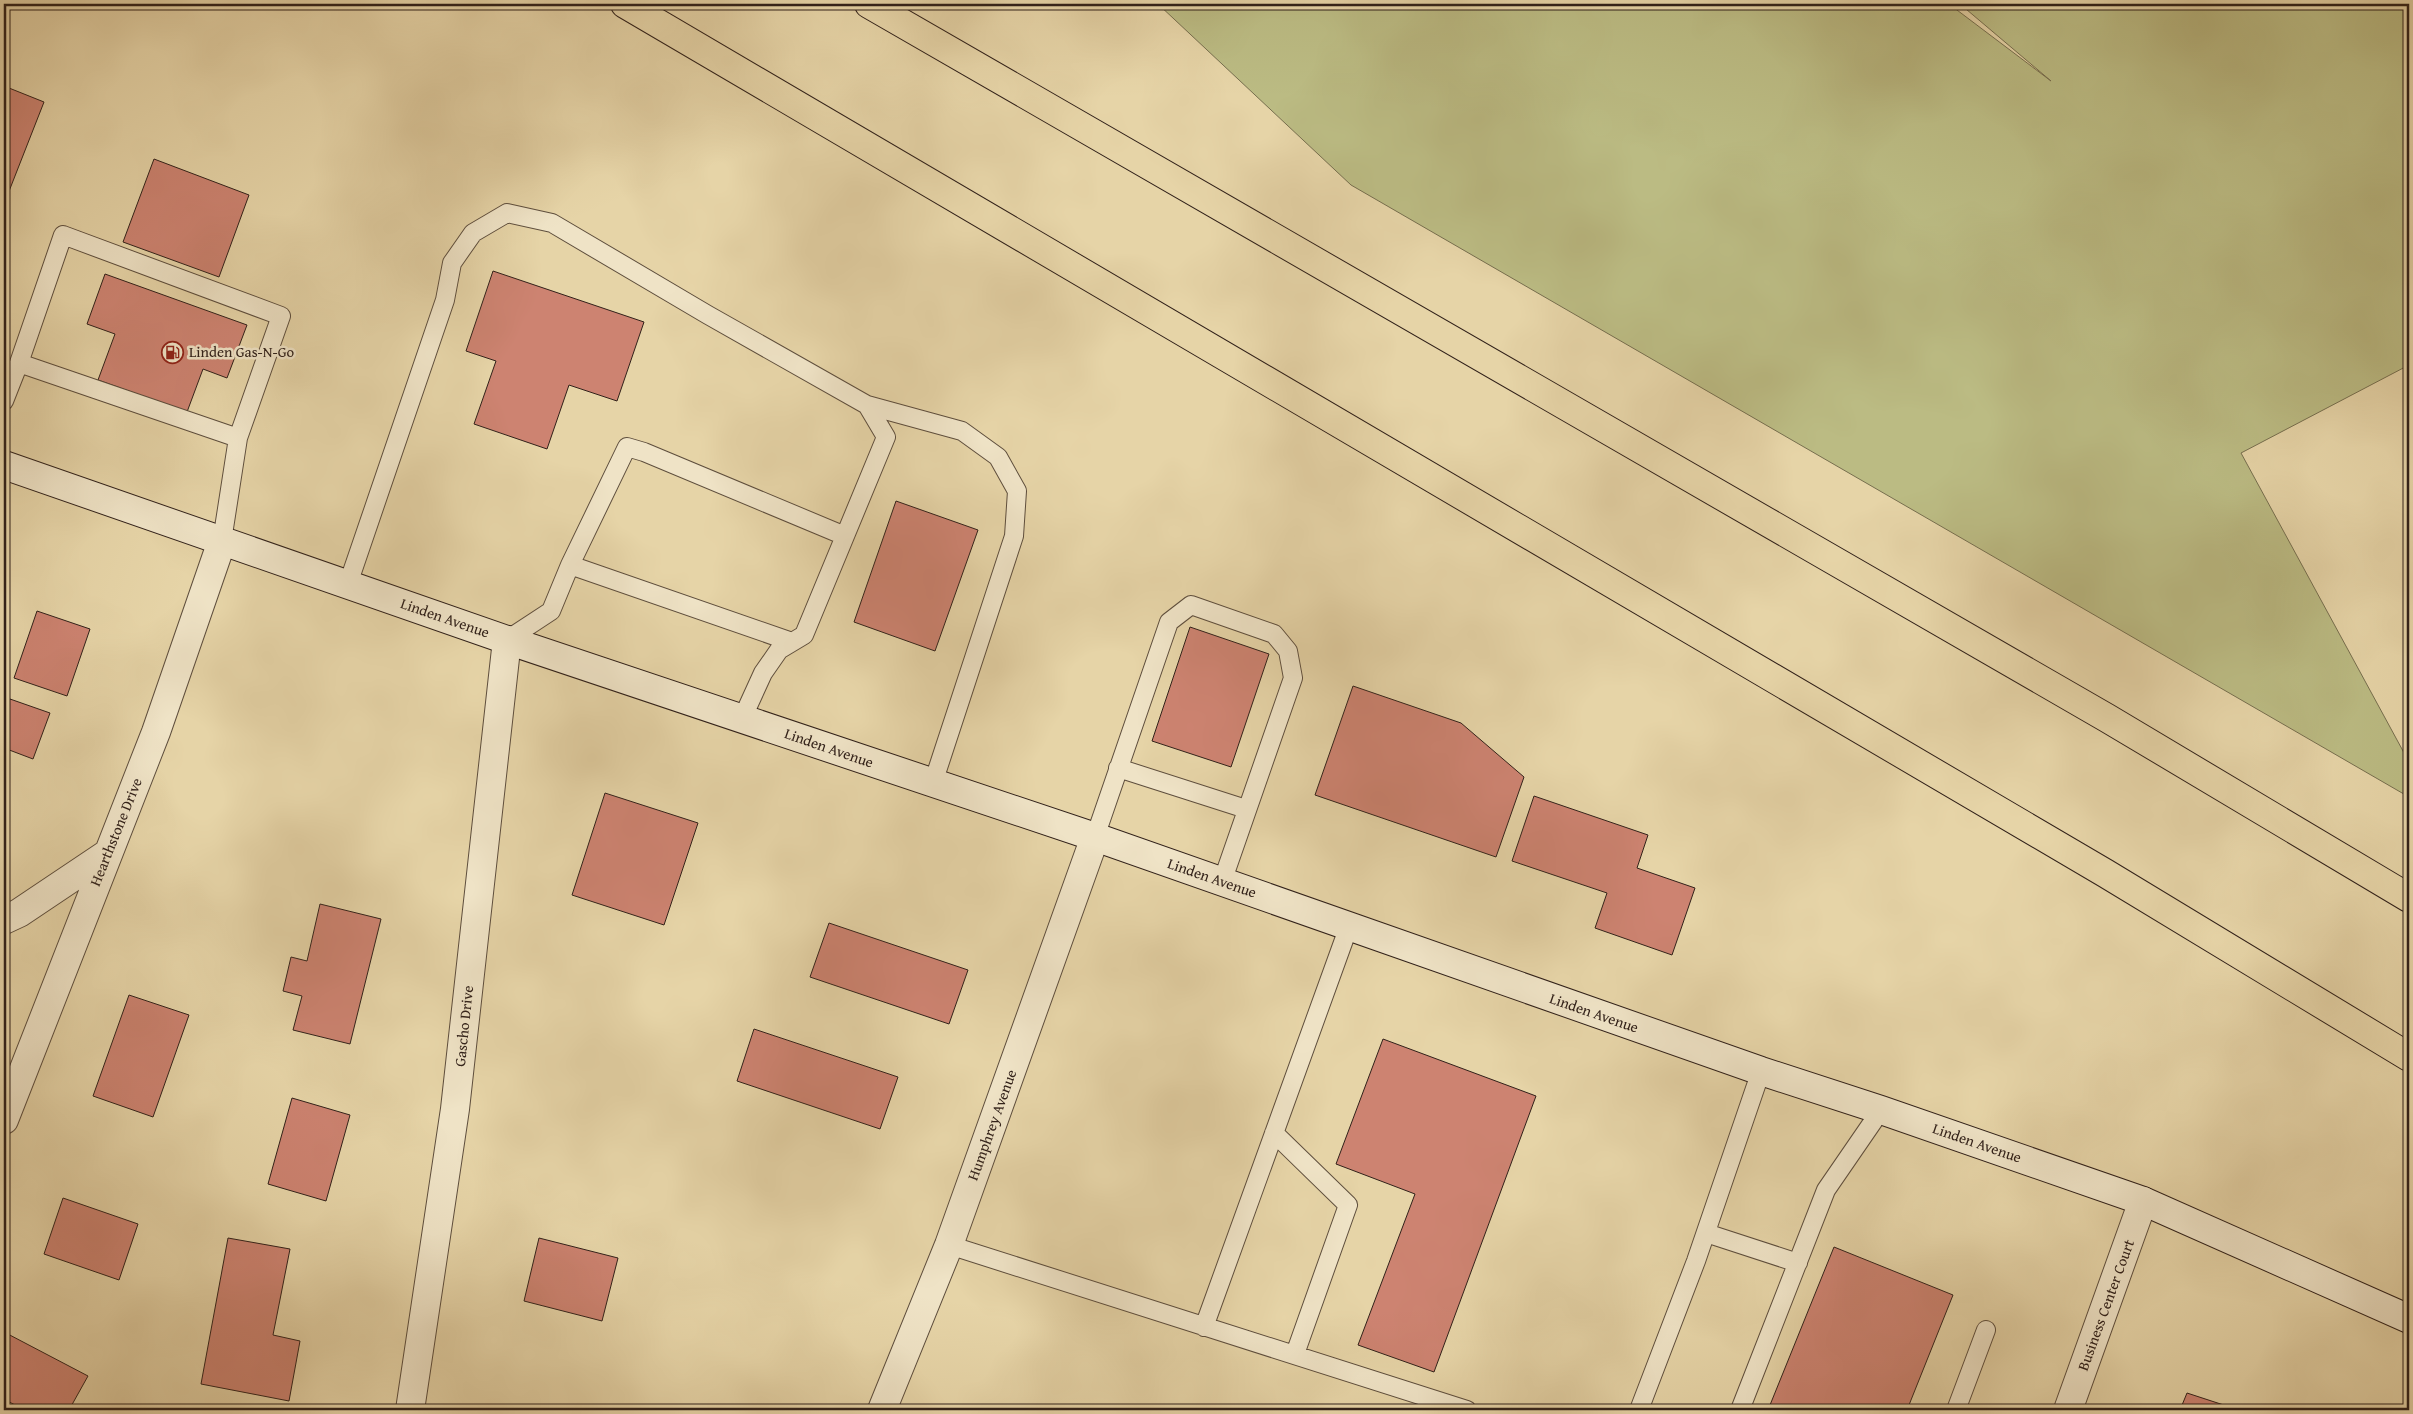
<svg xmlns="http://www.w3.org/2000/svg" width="2413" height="1414" font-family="'Gentium Book Plus',serif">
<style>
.green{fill:#bbbb83;stroke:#766e4e}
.building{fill:#cd8371;stroke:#31211a}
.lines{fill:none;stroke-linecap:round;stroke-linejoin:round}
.lane-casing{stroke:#5e4e3d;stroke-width:20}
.street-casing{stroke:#5e4e3d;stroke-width:30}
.secondary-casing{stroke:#31211a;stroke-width:30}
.highway-casing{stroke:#31211a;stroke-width:30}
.lane{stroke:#efe3c6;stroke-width:18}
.street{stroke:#efe3c6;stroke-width:28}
.secondary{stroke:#efe3c6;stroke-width:28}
.highway{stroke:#e6d4a7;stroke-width:28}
.labels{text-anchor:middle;stroke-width:5;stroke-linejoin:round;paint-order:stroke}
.poi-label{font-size:15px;fill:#31211a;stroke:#efe3c6;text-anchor:start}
.street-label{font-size:15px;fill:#31211a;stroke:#efe3c6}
</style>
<rect width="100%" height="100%" fill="#e6d4a7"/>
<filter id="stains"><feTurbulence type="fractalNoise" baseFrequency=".004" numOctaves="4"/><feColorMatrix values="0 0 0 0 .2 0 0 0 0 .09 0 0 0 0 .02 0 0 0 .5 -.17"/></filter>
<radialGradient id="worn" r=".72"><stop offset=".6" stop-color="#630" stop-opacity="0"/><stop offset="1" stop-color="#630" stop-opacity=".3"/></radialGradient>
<!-- green -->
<path class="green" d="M1158,4H1949L2051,81L1960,4H2409V365L2241,453L2409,762V797L1351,185Z"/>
<!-- building -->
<path class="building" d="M4,86L44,102L4,204Z
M154,159L249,195L219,277L123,242Z
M493,271L644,322L617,401L569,385L547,449L474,424L496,361L466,351Z
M105,274L247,325L227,378L203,369L187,412L98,380L115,334L87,324Z
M896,501L978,530L935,651L854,622Z
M37,611L90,629L67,696L14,678Z
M1190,627L1269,654L1231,767L1152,741Z
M1353,686L1461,723L1524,777L1496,857L1315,795Z
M10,699L50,713L33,759L4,748V716Z
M605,793L698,823L664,925L572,895Z
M1534,796L1648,835L1637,868L1695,888L1672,955L1595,928L1607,893L1512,861Z
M320,904L381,919L350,1044L293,1030L302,996L283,991L291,957L307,961Z
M829,923L968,970L949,1024L810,977Z
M129,995L189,1015L153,1117L93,1096Z
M754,1029L898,1077L880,1129L737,1081Z
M1383,1039L1536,1096L1434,1372L1358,1345L1415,1194L1336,1164Z
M292,1098L350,1115L326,1201L268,1184Z
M63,1198L138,1224L119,1280L44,1254Z
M228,1238L290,1249L273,1335L300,1341L289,1401L201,1384Z
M539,1238L618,1258L602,1321L524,1301Z
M1834,1247L1953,1295L1907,1410H1768Z
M4,1332L88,1376L69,1410H24L4,1399Z
M2187,1393L2239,1410H2180Z"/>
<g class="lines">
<defs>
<path id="lane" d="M19,363L63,235L281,316L238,438
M4,401L19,363L238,438L222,541
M867,405L962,431L998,457L1017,491L1014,536L933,783
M570,565L627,447L644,452L845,536
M348,584L445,300L452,263L473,233L507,213L552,223L708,315L867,405L886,437L804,635L779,650L763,673L742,719
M507,640L551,611L570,565L792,642
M1118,768L1246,809
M1095,837L1169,622L1191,605L1274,634L1288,651L1293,678L1222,882
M1274,1133L1348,1205L1295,1354
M1706,1233L1798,1263
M949,1245C1121,1301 1295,1354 1467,1410
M1204,1327L1349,926
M1639,1410L1696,1261L1761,1071
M1740,1410L1826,1190L1881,1110
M1956,1410L1986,1330"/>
<path id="street" d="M4,920L19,913L107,854
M4,1120L156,732L222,541
M410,1410L455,1109L507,640
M882,1410L949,1245L1095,837
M2068,1410L2143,1201"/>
<path id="secondary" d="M4,465L507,640L1095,837L1761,1071L1881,1110L2143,1201L2409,1319"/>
<path id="highway" d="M625,4L2105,873L2409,1057
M869,4L2107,718L2409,898"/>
</defs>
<!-- lane casing -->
<use href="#lane" class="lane-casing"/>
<!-- street casing -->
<use href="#street" class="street-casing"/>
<!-- secondary casing -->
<use href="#secondary" class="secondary-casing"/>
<!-- highway casing -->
<use href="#highway" class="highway-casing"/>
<!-- lane -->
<use href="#lane" class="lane"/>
<!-- street -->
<use href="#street" class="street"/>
<!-- secondary -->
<use href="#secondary" class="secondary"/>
<!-- highway -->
<use href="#highway" class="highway"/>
</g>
<!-- icons -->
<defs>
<symbol id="fuel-ring" viewBox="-11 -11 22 22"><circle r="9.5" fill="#efe3c6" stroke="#8f2418" stroke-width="1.5"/><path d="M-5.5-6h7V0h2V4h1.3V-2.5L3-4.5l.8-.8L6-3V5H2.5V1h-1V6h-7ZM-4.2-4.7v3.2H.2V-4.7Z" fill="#8f2418"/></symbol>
</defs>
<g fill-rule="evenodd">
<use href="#fuel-ring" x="160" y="340" width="25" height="25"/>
</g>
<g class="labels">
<!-- poi labels -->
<g class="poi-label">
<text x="189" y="357">Linden Gas-N-Go</text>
</g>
<!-- street labels -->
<g class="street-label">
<text transform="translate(445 618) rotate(19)" y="5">Linden Avenue</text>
<text transform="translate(829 748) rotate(19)" y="5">Linden Avenue</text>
<text transform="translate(116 832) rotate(-68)" y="5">Hearthstone Drive</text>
<text transform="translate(1212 878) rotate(19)" y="5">Linden Avenue</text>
<text transform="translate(1594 1013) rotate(19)" y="5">Linden Avenue</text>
<text transform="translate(464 1026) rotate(-84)" y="5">Gascho Drive</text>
<text transform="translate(992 1125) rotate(-70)" y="5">Humphrey Avenue</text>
<text transform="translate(1977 1143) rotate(19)" y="5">Linden Avenue</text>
<text transform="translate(2106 1305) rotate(-70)" y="5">Business Center Court</text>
</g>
</g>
<!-- margin -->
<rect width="2413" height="1414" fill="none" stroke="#e6d4a7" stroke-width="20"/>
<rect x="5" y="5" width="2403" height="1404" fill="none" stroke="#31211a" stroke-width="2.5"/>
<rect x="10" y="10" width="2393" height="1394" fill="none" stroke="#31211a"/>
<rect width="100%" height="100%" filter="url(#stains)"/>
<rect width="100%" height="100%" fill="url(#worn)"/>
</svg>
